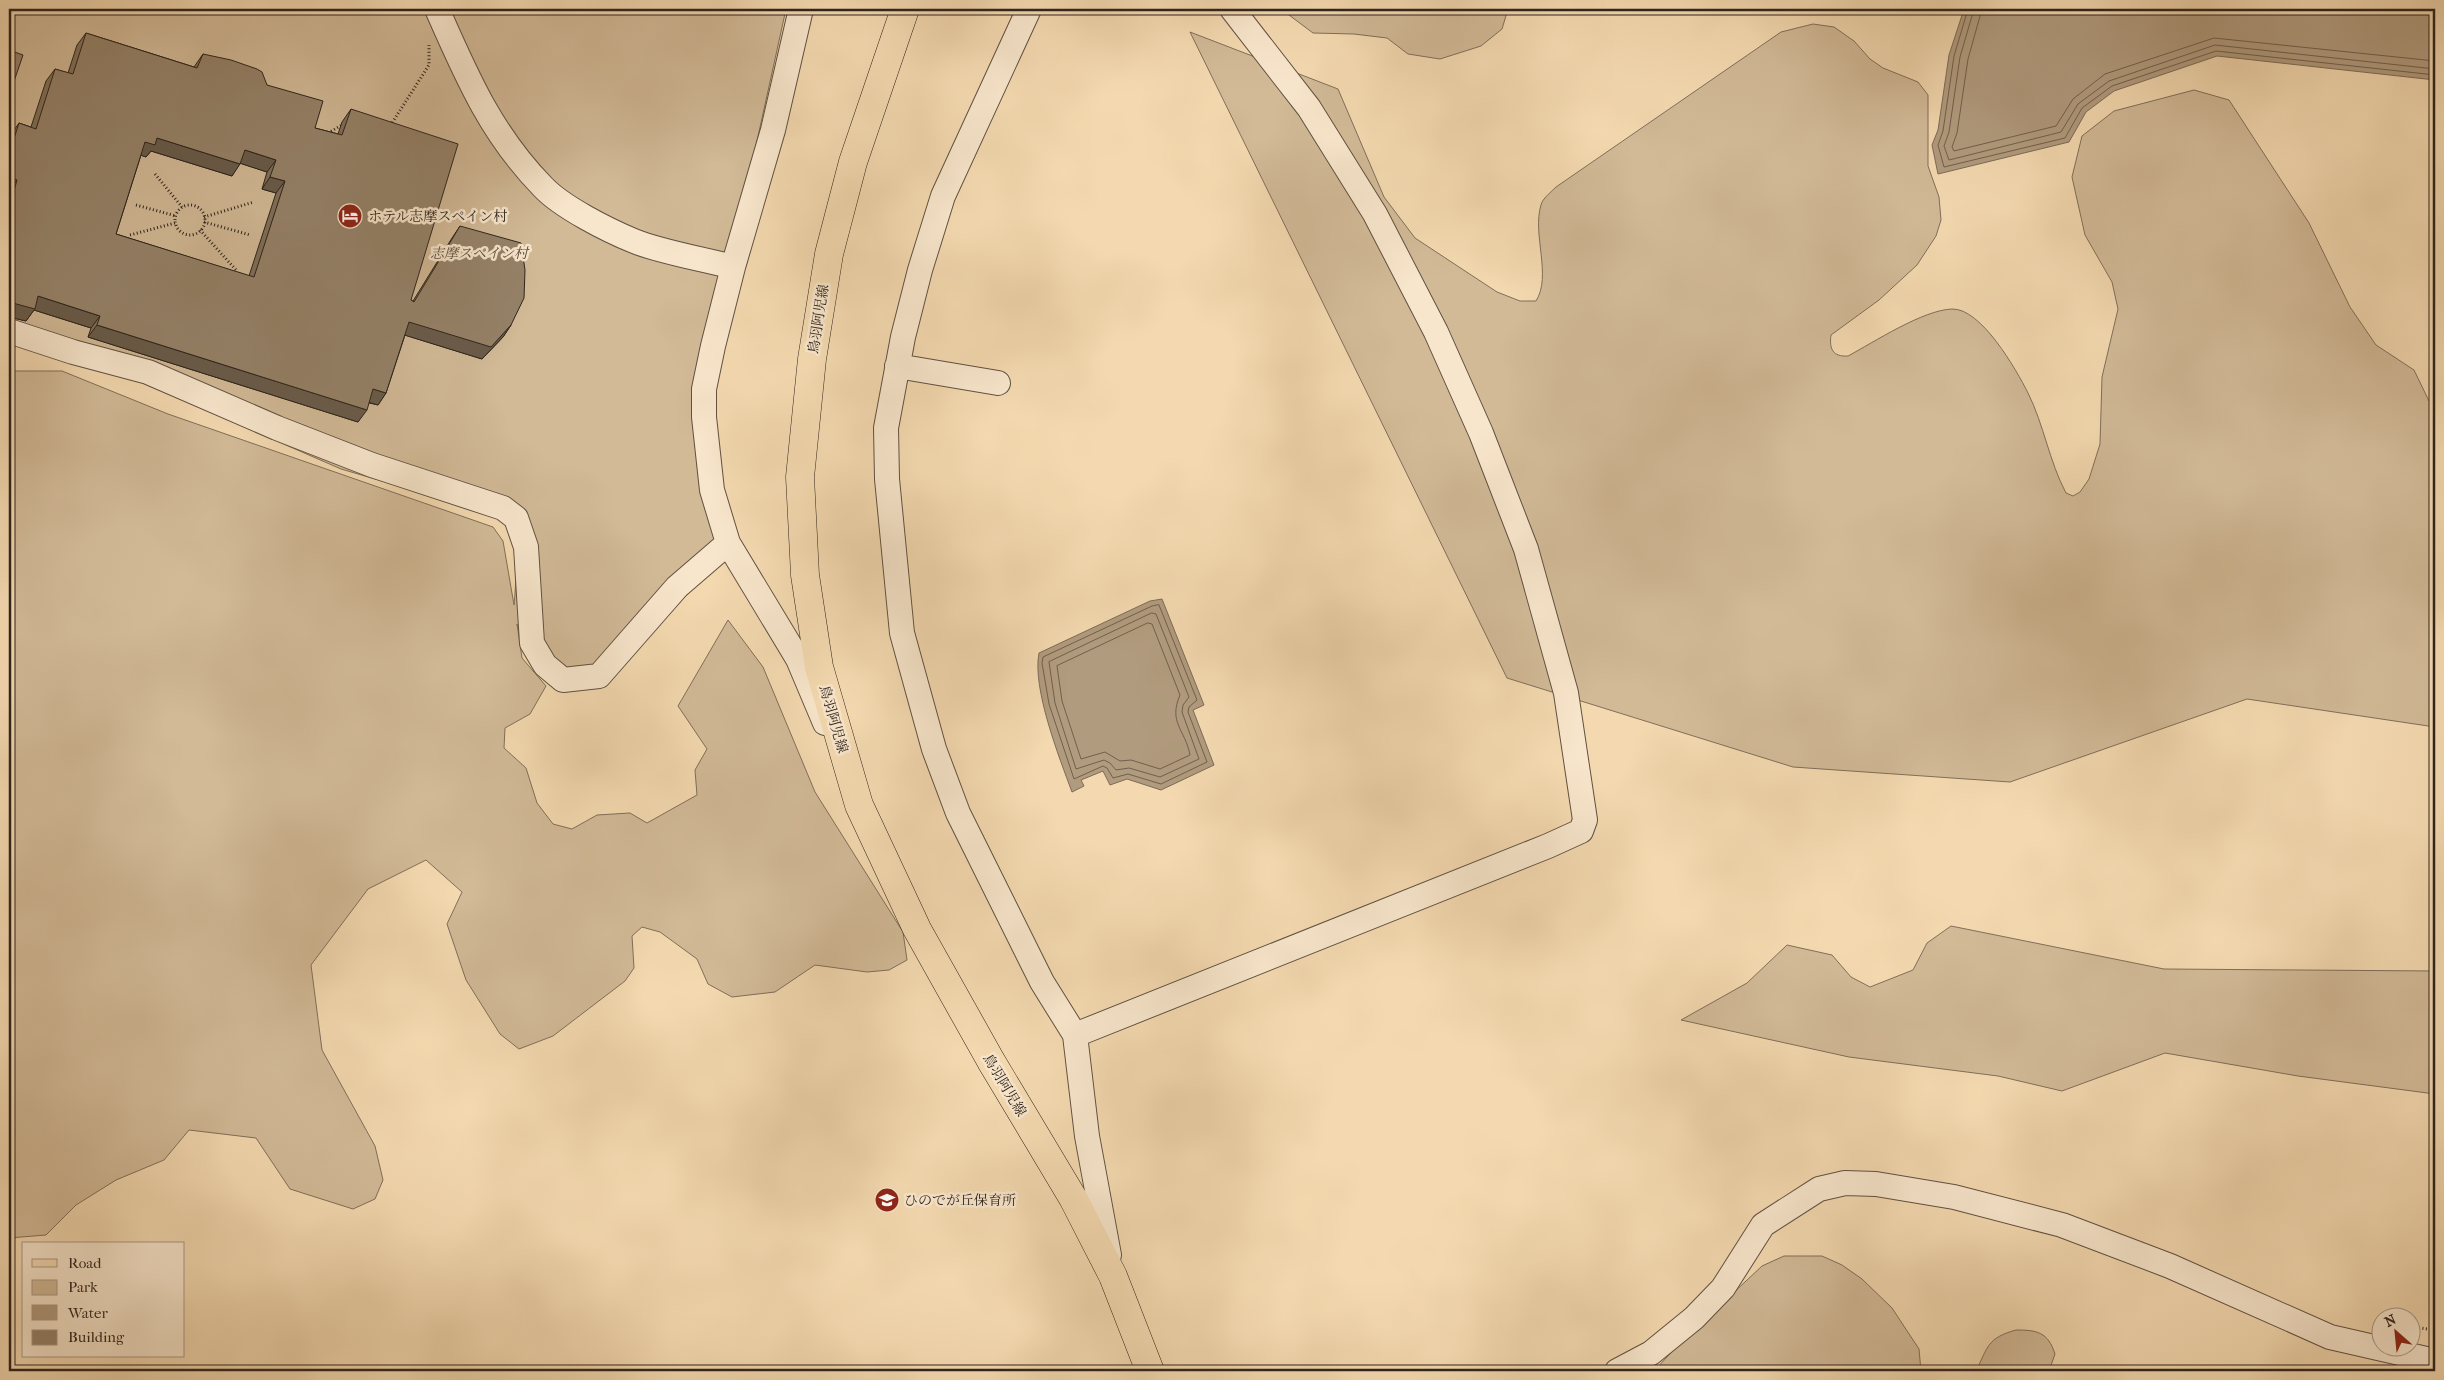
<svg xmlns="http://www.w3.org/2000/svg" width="2444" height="1380" font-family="'IM FELL French Canon','Noto Serif JP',serif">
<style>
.green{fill:#d2ba97;stroke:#806f5a}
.water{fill:#b19b7e;stroke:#7d6b57}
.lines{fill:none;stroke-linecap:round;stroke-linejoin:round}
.shore{stroke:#70604d;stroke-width:1}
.minor-casing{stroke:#605141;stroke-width:26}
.major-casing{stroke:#2e241c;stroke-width:29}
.path{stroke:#2e241c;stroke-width:3;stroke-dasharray:1 2.5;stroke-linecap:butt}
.minor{stroke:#f8e6cc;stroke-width:24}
.major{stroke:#f4d9b0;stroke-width:28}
.wall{fill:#80705a;stroke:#2e241c;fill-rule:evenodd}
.shaded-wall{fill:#685b4a;stroke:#2e241c}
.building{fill:#958269;stroke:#2e241c;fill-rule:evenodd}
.labels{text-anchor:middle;stroke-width:5;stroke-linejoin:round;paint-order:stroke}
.poi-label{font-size:14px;fill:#2e241c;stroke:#f8e6cc;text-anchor:start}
.park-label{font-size:14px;font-style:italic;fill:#574a3b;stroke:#f8e6cc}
.street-label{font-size:14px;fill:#2e241c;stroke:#f8e6cc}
</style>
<rect width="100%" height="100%" fill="#f4d9b0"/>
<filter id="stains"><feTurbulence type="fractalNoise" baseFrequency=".004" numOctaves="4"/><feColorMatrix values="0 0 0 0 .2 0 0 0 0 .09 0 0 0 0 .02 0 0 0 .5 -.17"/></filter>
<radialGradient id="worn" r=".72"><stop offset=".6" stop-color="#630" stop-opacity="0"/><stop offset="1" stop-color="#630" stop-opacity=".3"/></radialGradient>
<!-- green -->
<path class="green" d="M9,9H786L735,241L692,393L722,543L712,568L639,646L562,686L529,662L517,624L522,658L546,686L530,714L505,728L504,748L526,768L537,803L553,824L572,829L597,815L630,813L647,823L697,795L695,770L707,749L678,706L728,620L763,667L815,792L903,932L907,960L889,970L867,972L815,965L775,992L732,997L708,984L697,959L660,932L642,927L632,936L634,968L625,981L553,1036L519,1049L500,1034L466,980L447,924L462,892L426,860L368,889L311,965L322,1050L375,1146L383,1180L375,1199L353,1209L290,1189L256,1138L189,1130L164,1160L116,1180L76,1205L46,1235L9,1238V371H62L168,414L493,527L503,541L514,605C516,587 519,538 507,525C503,520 496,517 491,513L341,469L141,382L9,338Z
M1281,9H1508L1502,29L1481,46L1440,59L1408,54L1387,38L1354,34L1313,33Z
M1813,24L1834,27L1854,41L1870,59L1883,68L1918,82L1928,95V166L1939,197L1941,220L1936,236L1917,265L1879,300L1831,335C1829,349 1833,357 1848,356C1874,342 1923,310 1952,309C1981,308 2016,369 2028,393C2044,425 2049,461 2066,493L2073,496L2080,492L2089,479L2100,444L2102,377L2118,309L2112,282L2085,235L2072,177L2082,136L2114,111L2194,90L2229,100L2309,223L2350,307L2376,345L2414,370L2429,401L2435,403V727L2247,699L2010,782L1793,767L1507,678L1190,32L1338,89L1384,197L1415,238L1497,292L1520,301H1536C1552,276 1532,234 1541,205C1542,199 1551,192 1556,187L1781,32Z
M1951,926L2164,969L2435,971V1094L2298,1076L2165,1053L2062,1091L1998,1076L1849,1057L1681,1020L1747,983L1787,945L1832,955L1851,977L1870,987L1913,970L1927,943Z
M1784,1256H1822L1842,1265L1862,1279L1892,1308L1919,1349L1921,1371H1654L1681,1342L1762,1266Z
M2016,1330C2037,1330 2048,1332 2055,1354L2049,1371H1976C1988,1347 1987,1338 2016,1330Z"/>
<!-- water -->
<path class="water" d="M1964,9H2435V80L2217,56L2114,91L2086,112L2069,142L1938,174L1932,145L1938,130L1949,55Z
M1162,599L1204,705L1193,710L1214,765L1161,790L1127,779L1110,785L1103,771L1081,780L1084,786L1072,792C1059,757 1032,688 1039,653L1150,601Z"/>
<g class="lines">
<!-- shore -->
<path class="shore" d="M1968,9L1954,56L1943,131L1938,145L1944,167L2065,138L2082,108L2112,86L2216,51L2435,75
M1974,9L1960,57L1949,132L1944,146L1949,160L2061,132L2078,104L2109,81L2215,45L2435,69
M1982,9L1968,59L1957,133L1952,147L1954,151L2056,126L2073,99L2105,74L2214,38L2435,61
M1159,605L1197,700L1189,707L1188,712L1207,762L1161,784L1128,774L1113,778L1107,768L1103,766L1074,779L1049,704L1042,663L1043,657L1152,606Z
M1152,613L1156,614L1189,697L1183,705L1182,712L1199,759L1160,777L1129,768L1116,770L1110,763L1104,760L1076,769L1055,703L1049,662Z
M1148,623L1152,624L1180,695C1168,723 1185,729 1190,755L1160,769L1131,760L1120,761L1105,752L1081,759L1062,701L1057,666Z"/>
<defs>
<path id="minor" d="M437,9C466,75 491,134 543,187C562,207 607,230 634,241C661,252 703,259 733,267
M801,9L773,130L733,267L713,346L704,389V417L712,490L728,543L798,659L825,723
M1029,9L943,196L920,270L903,337L886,428L887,479L902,633L934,749L958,813L1042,982L1075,1035L1087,1136L1109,1255
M9,331L73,352L148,372L277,428L372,465L503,508L516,518L526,547L532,643L545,665L563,680L599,676L677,587L728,543
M897,366L998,383
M1075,1035L1548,846L1581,831L1585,820L1566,693L1526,549L1481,433L1436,332L1375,214L1309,108L1232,9
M1617,1371L1651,1353L1694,1318L1723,1288L1763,1225L1819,1189L1845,1183L1876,1184L1954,1197L2062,1225L2170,1266L2330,1337L2435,1361"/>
<path id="major" d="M905,9L853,162L829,254L812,359L800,477L805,575L819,667L859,805L917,929L991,1061L1073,1198L1113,1276L1150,1371"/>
</defs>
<!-- minor casing -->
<use href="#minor" class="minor-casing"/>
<!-- major casing -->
<use href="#major" class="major-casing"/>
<!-- path -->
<path class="path" d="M389,123H392L429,65V45
M328,133L342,125
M155,174L182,207
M136,205L176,216
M175 220a15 15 0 1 1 30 0a15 15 0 1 1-30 0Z
M204,217L254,202
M204,222L250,235
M200,230L237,271
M130,235L175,223
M2412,1327L2435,1330"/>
<!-- minor -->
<use href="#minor" class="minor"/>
<!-- major -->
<use href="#major" class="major"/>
</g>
<!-- wall -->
<path class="wall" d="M86,33L194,67L203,54L267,85L315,128L338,134L342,122L351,109L411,300L413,301L452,238L460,226L511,325L503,337L482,359L405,335L386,393L378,405L369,403L358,422L88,337L91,328L34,310L26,321L9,317V139L10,136L19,123L31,127L46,81L55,69L68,73L77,45ZM151,151L232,176L240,163L267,172L262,189L276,193L249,276L116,234L141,155L146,157Z"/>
<!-- shaded-wall -->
<path class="shaded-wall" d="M157,138L240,164L232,176L151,151L146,157L137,154L145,142Z
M245,150L276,160L267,172L236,162Z
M9,177L17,180L9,191Z
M270,177L285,181L276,193L262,189Z
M38,296L100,316L91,328L34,310L26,321L9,317V302Z
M409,322L511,325L503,337L482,359L401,334Z
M97,325L367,410L358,422L88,337Z
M373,389L386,393L378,405L365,401Z"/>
<!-- building -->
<path class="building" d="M86,33L197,68L203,54L231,60L257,69L262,72L267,85L323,101L315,128L342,135L351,109L458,144L411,300L414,302L460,226L521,243L525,270L524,298L511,325L491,347L409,322L386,393L373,389L367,410L97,325L100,316L38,296L35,309L9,302V209L17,180L9,177V154L19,123L36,129L55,69L73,74ZM157,138L240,164L245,150L276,160L270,177L285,181L254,277L116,234L145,142L155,145Z
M9,50L23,55L9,96Z"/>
<!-- icons -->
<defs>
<symbol id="hotel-disc" viewBox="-11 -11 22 22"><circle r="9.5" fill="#8f2418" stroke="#f8e6cc"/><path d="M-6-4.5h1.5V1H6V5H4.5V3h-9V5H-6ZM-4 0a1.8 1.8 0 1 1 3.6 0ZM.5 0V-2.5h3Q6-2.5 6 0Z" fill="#fff"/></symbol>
<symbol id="school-disc" viewBox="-11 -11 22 22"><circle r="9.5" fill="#8f2418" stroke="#f8e6cc"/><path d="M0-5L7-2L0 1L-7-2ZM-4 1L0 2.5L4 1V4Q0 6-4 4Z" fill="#fff"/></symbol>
</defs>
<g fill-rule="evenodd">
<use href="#hotel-disc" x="336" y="202" width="28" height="28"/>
<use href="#school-disc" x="873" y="1186" width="28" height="28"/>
</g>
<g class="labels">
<!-- poi labels -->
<g class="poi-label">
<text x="368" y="221">ホテル志摩スペイン村</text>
<text x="904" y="1205">ひのでが丘保育所</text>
</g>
<!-- park labels -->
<g class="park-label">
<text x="479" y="258">志摩スペイン村</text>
</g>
<!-- street labels -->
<g class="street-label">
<text transform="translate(818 319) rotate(-81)" y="5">鳥羽阿児線</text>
<text transform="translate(834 719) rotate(74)" y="5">鳥羽阿児線</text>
<text transform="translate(1005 1085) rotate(59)" y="5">鳥羽阿児線</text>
</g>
</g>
<!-- margin -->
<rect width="2444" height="1380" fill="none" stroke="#f4d9b0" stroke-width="30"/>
<rect x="10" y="10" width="2424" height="1360" fill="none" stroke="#2e241c" stroke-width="2.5"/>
<rect x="15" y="15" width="2414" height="1350" fill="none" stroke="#2e241c"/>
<!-- legend -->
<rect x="22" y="1242" width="162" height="115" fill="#f8e6cc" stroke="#a79886"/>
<rect x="32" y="1259" width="25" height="8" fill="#f4d9b0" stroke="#a79886"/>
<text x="68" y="1268" font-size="15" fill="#2e241c">Road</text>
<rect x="32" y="1280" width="25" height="15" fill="#d2ba97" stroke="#a79886"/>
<text x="68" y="1292" font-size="15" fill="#2e241c">Park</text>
<rect x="32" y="1305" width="25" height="15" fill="#b19b7e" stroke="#a79886"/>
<text x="68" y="1318" font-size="15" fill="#2e241c">Water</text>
<rect x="32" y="1330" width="25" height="15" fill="#958269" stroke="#a79886"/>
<text x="68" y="1342" font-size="15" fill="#2e241c">Building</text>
<!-- north arrow -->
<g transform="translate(2396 1332) rotate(333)"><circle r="24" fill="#f8e6cc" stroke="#a79886"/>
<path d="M0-4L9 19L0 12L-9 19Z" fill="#8f2418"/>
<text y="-8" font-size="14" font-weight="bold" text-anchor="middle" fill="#2e241c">N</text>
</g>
<rect width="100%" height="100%" filter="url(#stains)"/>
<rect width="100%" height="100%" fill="url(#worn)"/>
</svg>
